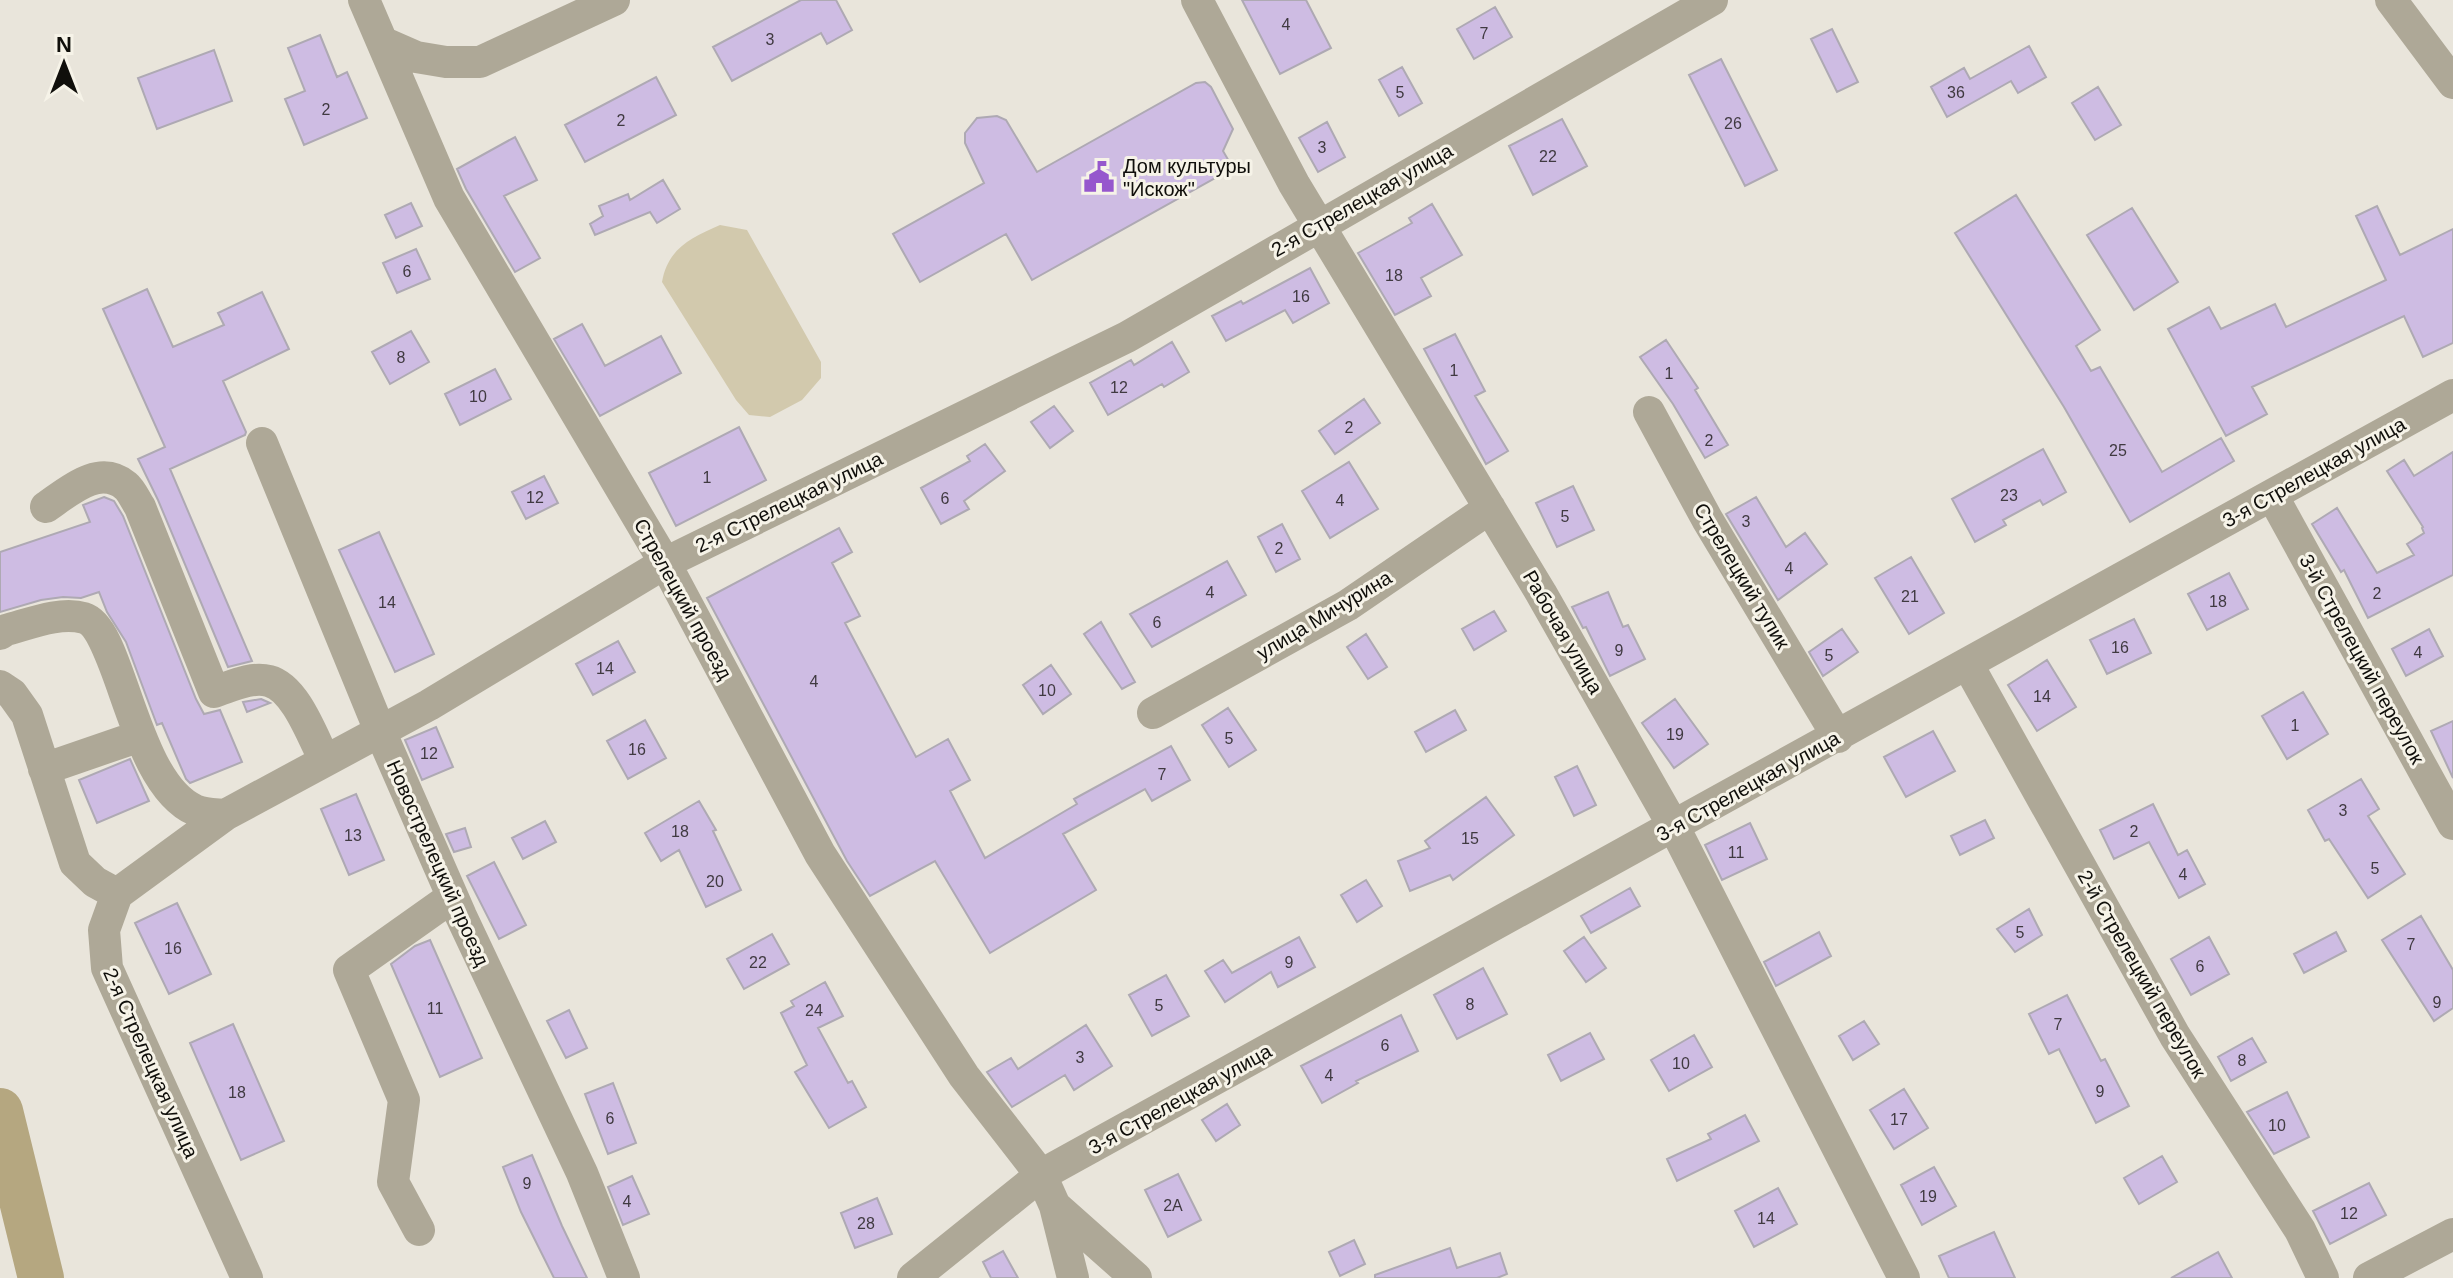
<svg xmlns="http://www.w3.org/2000/svg" width="2453" height="1278" font-family="Arial,sans-serif">
<style>
.green{fill:#d2c9ad}
.lines{fill:none;stroke-linecap:round;stroke-linejoin:round}
.river{stroke:#b5a780;stroke-width:46}
.building{fill:#cebce3;stroke:#aea9b3;stroke-width:2}
.minor{stroke:#aea897;stroke-width:32}
.labels{text-anchor:middle;stroke-width:6;stroke-linejoin:round;paint-order:stroke}
.number-label{font-size:16px;fill:#403a41}
.poi-label{font-size:20px;fill:#100f0b;stroke:#f6f3e8;text-anchor:start}
.street-label{font-size:20px;fill:#100f0b;stroke:#f6f3e8}
</style>
<rect width="100%" height="100%" fill="#e9e5db"/>
<!-- green -->
<path class="green" d="M720,225L747,230L821,362V378L802,400L770,417L749,415L736,400L662,282C668,248 691,238 720,225Z"/>
<g class="lines">
<!-- river -->
<path class="river" d="M0,1111L41,1278"/>
</g>
<!-- building -->
<path class="building" d="M801,0H836L852,30L827,44L821,33L732,81L713,47Z
M1242,0H1306L1331,48L1280,74Z
M1495,7L1512,37L1474,59L1457,29Z
M1832,29L1858,82L1837,92L1811,39Z
M320,35L337,77L347,72L367,118L304,145L285,99L305,91L288,48Z
M2029,46L2046,77L2018,93L2011,81L1947,117L1931,87L1964,68L1970,79Z
M214,50L232,101L157,129L138,78Z
M1721,59L1777,170L1745,186L1689,75Z
M1402,67L1422,103L1399,116L1379,80Z
M656,77L676,115L585,162L565,125Z
M1205,82L1211,87L1233,129L1223,151L1233,168L1032,280L1006,234L920,282L893,234L984,183L965,143V133L977,118L997,116L1006,120L1037,172L1196,83Z
M2098,87L2121,125L2095,140L2072,103Z
M1562,119L1587,166L1533,195L1509,146Z
M1327,122L1345,157L1318,172L1299,138Z
M515,137L537,180L504,196L540,258L515,272L466,189L457,169Z
M663,180L680,209L657,223L650,212L595,235L590,224L603,216L599,206L628,194L630,200Z
M2016,195L2100,330L2076,346L2091,371L2100,367L2162,472L2221,438L2234,461L2130,522L2064,407L1955,233Z
M411,203L422,226L396,238L385,215Z
M1432,204L1462,255L1421,278L1431,296L1395,315L1358,253L1412,223L1409,218Z
M2377,206L2400,255L2453,229V343L2423,357L2404,316L2252,387L2267,414L2226,436L2168,329L2209,307L2221,329L2275,304L2286,327L2386,280L2356,216Z
M2132,208L2178,282L2134,310L2087,235Z
M416,249L430,279L397,293L383,263Z
M1310,268L1329,303L1293,323L1285,310L1226,341L1212,316L1241,301L1243,304Z
M147,289L173,347L224,325L218,313L262,292L289,349L223,381L246,432L245,435L170,469L252,661L228,667L158,500L138,459L165,447L103,309Z
M582,324L605,366L661,336L681,373L600,416L554,339Z
M411,331L429,362L390,384L372,352Z
M1455,334L1485,391L1475,396L1508,451L1486,464L1424,349Z
M1666,340L1698,388L1695,390L1728,445L1705,458L1673,404L1640,357Z
M1172,342L1189,372L1164,387L1162,384L1108,415L1090,383L1131,360L1134,365Z
M495,369L511,399L460,425L445,394Z
M1364,399L1380,423L1335,454L1319,431Z
M1054,406L1073,431L1050,448L1031,422Z
M739,427L766,480L676,526L649,473Z
M985,444L1005,471L964,501L969,509L941,524L921,488L970,461L967,456Z
M2043,449L2066,492L2043,505L2040,500L2003,520L2006,525L1975,542L1952,499Z
M2453,452V575L2368,618L2344,570L2341,572L2312,524L2337,508L2377,573L2414,555L2407,544L2424,533L2422,528L2423,527L2387,471L2404,460L2414,476Z
M1349,462L1378,509L1330,538L1302,491Z
M544,476L558,503L526,519L512,492Z
M1573,486L1594,530L1557,547L1536,503Z
M104,497L114,501L123,516L196,699L204,714L220,710L242,762L190,783L186,779L162,723L157,725L126,642L107,612L99,592L81,598L63,597L41,600L0,612V552L90,522L83,505Z
M1756,497L1786,547L1805,533L1827,564L1778,600L1726,514Z
M1282,524L1300,559L1276,572L1258,537Z
M839,528L852,552L832,563L860,616L845,623L916,757L948,739L970,780L950,791L985,858L1077,804L1074,799L1171,746L1190,780L1152,801L1145,789L1063,834L1096,890L990,953L935,861L870,896L847,861L707,598Z
M379,532L434,654L395,672L339,550Z
M1911,557L1944,613L1909,634L1875,578Z
M1227,561L1246,595L1152,647L1130,614Z
M2229,573L2248,609L2207,630L2188,594Z
M1608,592L1623,627L1628,625L1645,659L1610,676L1586,627L1583,628L1572,607Z
M1494,611L1506,631L1474,650L1462,629Z
M2134,619L2151,653L2107,674L2090,640Z
M1101,622L1135,682L1122,689L1084,634Z
M1842,629L1858,652L1823,676L1809,652Z
M2429,629L2443,656L2406,676L2392,649Z
M1366,634L1387,667L1368,679L1347,647Z
M618,641L635,672L593,695L576,664Z
M2047,660L2076,707L2037,731L2008,685Z
M1051,665L1071,694L1043,714L1023,685Z
M2303,692L2328,734L2287,759L2262,716Z
M261,699L270,703L247,712L243,702Z
M1675,699L1708,744L1674,768L1642,723Z
M1228,708L1256,750L1229,767L1202,725Z
M1455,710L1466,730L1426,752L1415,732Z
M645,720L666,758L628,779L607,741Z
M2453,721V778L2431,731Z
M436,727L453,767L422,780L405,740Z
M1933,731L1955,771L1906,797L1884,757Z
M130,759L149,801L97,823L79,780Z
M1577,766L1596,805L1574,816L1555,777Z
M2361,779L2379,809L2368,816L2405,874L2368,898L2329,839L2325,841L2308,810Z
M356,794L384,860L349,875L321,809Z
M1486,797L1514,835L1453,880L1450,875L1410,891L1398,861L1430,848L1425,841Z
M699,801L716,830L713,831L741,890L706,907L679,850L661,861L645,833Z
M2153,804L2178,855L2187,850L2205,884L2179,898L2149,842L2114,859L2100,830Z
M1985,820L1994,838L1960,855L1951,836Z
M545,821L556,842L523,859L512,838Z
M1750,823L1767,859L1722,880L1705,845Z
M465,828L471,847L454,852L446,834Z
M494,862L526,925L499,939L467,876Z
M1366,880L1382,906L1357,922L1341,895Z
M1630,888L1640,906L1591,933L1581,916Z
M177,903L211,974L169,994L135,923Z
M2029,909L2042,935L2015,952L1997,929Z
M2421,916L2453,970V1008L2434,1021L2382,940Z
M1819,932L1831,956L1776,986L1764,962Z
M2336,932L2346,951L2304,973L2294,954Z
M772,934L789,964L744,989L727,959Z
M1299,937L1315,967L1278,987L1271,972L1225,1002L1205,971L1223,960L1232,973Z
M1584,937L1606,968L1586,982L1564,951Z
M2209,937L2229,974L2191,995L2171,959Z
M430,940L482,1058L440,1077L391,964L415,946Z
M1483,968L1507,1014L1457,1039L1434,995Z
M1166,975L1189,1016L1152,1036L1129,995Z
M825,982L843,1016L818,1028L848,1083L852,1081L866,1107L829,1128L795,1072L807,1065L781,1013L794,1006L791,1001Z
M2067,995L2101,1061L2105,1059L2129,1106L2096,1123L2059,1049L2049,1054L2029,1014Z
M569,1010L587,1048L566,1058L547,1021Z
M1401,1015L1418,1051L1356,1081L1358,1083L1322,1103L1301,1066Z
M1864,1021L1879,1044L1853,1060L1839,1036Z
M233,1024L284,1141L241,1160L190,1043Z
M1086,1025L1112,1066L1074,1090L1065,1075L1012,1107L987,1072L1011,1058L1018,1069Z
M1590,1033L1604,1059L1561,1081L1548,1055Z
M1694,1035L1712,1067L1669,1091L1651,1060Z
M2252,1038L2266,1062L2231,1081L2218,1057Z
M613,1083L636,1143L608,1154L585,1094Z
M1904,1089L1928,1128L1894,1149L1870,1110Z
M2287,1092L2309,1137L2274,1154L2247,1112Z
M1227,1104L1240,1125L1216,1141L1202,1120Z
M1745,1115L1759,1141L1677,1181L1667,1159L1711,1139L1708,1134Z
M532,1155L562,1226L587,1278H554L521,1212L503,1167Z
M2162,1156L2177,1182L2139,1204L2124,1178Z
M1934,1167L1956,1206L1922,1225L1901,1185Z
M1178,1174L1201,1220L1168,1237L1145,1190Z
M632,1176L649,1214L623,1225L608,1187Z
M2369,1183L2386,1215L2330,1244L2313,1211Z
M1778,1188L1797,1224L1754,1247L1735,1211Z
M877,1198L892,1234L855,1248L841,1213Z
M1994,1232L2015,1278H1949L1939,1256Z
M1354,1240L1365,1264L1340,1276L1329,1252Z
M1450,1248L1457,1268L1500,1253L1507,1274L1497,1278H1375V1275Z
M1003,1251L1018,1278H991L983,1262Z
M2218,1252L2232,1278H2171Z"/>
<g class="lines">
<!-- minor -->
<path class="minor" d="M364,0L449,198L665,563L820,854L964,1076L1041,1175L1055,1206L1136,1278
M1197,0L1294,184L1541,593L1674,827L1904,1278
M2391,0L2453,83
M384,43L416,57L446,62H480L614,0
M1649,412L1707,519L1838,737
M262,443L380,731L461,916L582,1173L624,1278
M2272,495L2453,824
M46,507C68,492 99,463 126,486C131,490 136,501 140,507L214,692C230,687 251,676 269,681C296,688 313,738 325,761
M0,634L6,630C29,624 60,611 84,618C121,629 132,782 195,810C203,814 216,814 225,815
M1968,665L2175,1036L2300,1230L2323,1278
M0,686L12,694L27,715L75,863L95,882L117,894
M1153,713L1348,605L1490,508
M44,769L140,736
M1055,1206L1073,1278
M419,1230L393,1182L404,1100L349,970L452,897
M247,1278L107,968L104,930L117,894L225,815L429,705L665,563L1127,337L1712,0
M913,1278L1041,1175L2453,395
M2369,1278L2453,1234"/>
</g>
<!-- icons -->
<defs>
<symbol id="civic-bare" viewBox="-9 -9 18 18"><path d="M-.6-6.5H3V-4.5H.6V-3L4-1V1h2V6H-6V1h2V-1L-.6-3ZM-1.2 2.5V6h2.4V2.5Z" fill="#9657cd" stroke="#f6f3e8" stroke-width="2.5" paint-order="stroke"/></symbol>
</defs>
<g fill-rule="evenodd">
<use href="#civic-bare" x="1077" y="155" width="44" height="44"/>
</g>
<g class="labels">
<!-- number labels -->
<g class="number-label">
<text x="1286" y="30">4</text>
<text x="1484" y="39">7</text>
<text x="770" y="45">3</text>
<text x="1400" y="98">5</text>
<text x="1956" y="98">36</text>
<text x="326" y="115">2</text>
<text x="621" y="126">2</text>
<text x="1733" y="129">26</text>
<text x="1322" y="153">3</text>
<text x="1548" y="162">22</text>
<text x="407" y="277">6</text>
<text x="1394" y="281">18</text>
<text x="1301" y="302">16</text>
<text x="401" y="363">8</text>
<text x="1454" y="376">1</text>
<text x="1669" y="379">1</text>
<text x="1119" y="393">12</text>
<text x="478" y="402">10</text>
<text x="1349" y="433">2</text>
<text x="1709" y="446">2</text>
<text x="2118" y="456">25</text>
<text x="707" y="483">1</text>
<text x="2009" y="501">23</text>
<text x="535" y="503">12</text>
<text x="945" y="504">6</text>
<text x="1340" y="506">4</text>
<text x="1565" y="522">5</text>
<text x="1746" y="527">3</text>
<text x="1279" y="554">2</text>
<text x="1789" y="574">4</text>
<text x="1210" y="598">4</text>
<text x="2377" y="599">2</text>
<text x="1910" y="602">21</text>
<text x="2218" y="607">18</text>
<text x="387" y="608">14</text>
<text x="1157" y="628">6</text>
<text x="2120" y="653">16</text>
<text x="1619" y="656">9</text>
<text x="2418" y="658">4</text>
<text x="1829" y="661">5</text>
<text x="605" y="674">14</text>
<text x="814" y="687">4</text>
<text x="1047" y="696">10</text>
<text x="2042" y="702">14</text>
<text x="2295" y="731">1</text>
<text x="1675" y="740">19</text>
<text x="1229" y="744">5</text>
<text x="637" y="755">16</text>
<text x="429" y="759">12</text>
<text x="1162" y="780">7</text>
<text x="2343" y="816">3</text>
<text x="680" y="837">18</text>
<text x="2134" y="837">2</text>
<text x="353" y="841">13</text>
<text x="1470" y="844">15</text>
<text x="1736" y="858">11</text>
<text x="2375" y="874">5</text>
<text x="2183" y="880">4</text>
<text x="715" y="887">20</text>
<text x="2020" y="938">5</text>
<text x="2411" y="950">7</text>
<text x="173" y="954">16</text>
<text x="758" y="968">22</text>
<text x="1289" y="968">9</text>
<text x="2200" y="972">6</text>
<text x="2437" y="1008">9</text>
<text x="1470" y="1010">8</text>
<text x="1159" y="1011">5</text>
<text x="435" y="1014">11</text>
<text x="814" y="1016">24</text>
<text x="2058" y="1030">7</text>
<text x="1385" y="1051">6</text>
<text x="1080" y="1063">3</text>
<text x="2242" y="1066">8</text>
<text x="1681" y="1069">10</text>
<text x="1329" y="1081">4</text>
<text x="2100" y="1097">9</text>
<text x="237" y="1098">18</text>
<text x="610" y="1124">6</text>
<text x="1899" y="1125">17</text>
<text x="2277" y="1131">10</text>
<text x="527" y="1189">9</text>
<text x="1928" y="1202">19</text>
<text x="627" y="1207">4</text>
<text x="1173" y="1211">2А</text>
<text x="2349" y="1219">12</text>
<text x="1766" y="1224">14</text>
<text x="866" y="1229">28</text>
</g>
<!-- poi labels -->
<g class="poi-label">
<text x="1123" y="173">Дом культуры<tspan x="1123" dy="23">"Искож"</tspan></text>
</g>
<!-- street labels -->
<g class="street-label">
<text transform="translate(1362 200) rotate(-30)" y="7">2-я Стрелецкая улица</text>
<text transform="translate(2314 472) rotate(-29)" y="7">3-я Стрелецкая улица</text>
<text transform="translate(789 502) rotate(-26)" y="7">2-я Стрелецкая улица</text>
<text transform="translate(1742 576) rotate(59)" y="7">Стрелецкий тупик</text>
<text transform="translate(683 599) rotate(61)" y="7">Стрелецкий проезд</text>
<text transform="translate(1324 615) rotate(-31)" y="7">улица Мичурина</text>
<text transform="translate(1563 632) rotate(60)" y="7">Рабочая улица</text>
<text transform="translate(2362 659) rotate(61)" y="7">3-й Стрелецкий переулок</text>
<text transform="translate(1748 786) rotate(-29)" y="7">3-я Стрелецкая улица</text>
<text transform="translate(438 863) rotate(66)" y="7">Новострелецкий проезд</text>
<text transform="translate(2142 974) rotate(60)" y="7">2-й Стрелецкий переулок</text>
<text transform="translate(151 1063) rotate(66)" y="7">2-я Стрелецкая улица</text>
<text transform="translate(1180 1099) rotate(-29)" y="7">3-я Стрелецкая улица</text>
</g>
</g>
<!-- north arrow -->
<g transform="translate(64 64)" stroke="#f6f3e8" stroke-width="6" paint-order="stroke">
<path d="M0-6L14 30L0 20L-14 30Z" fill="#100f0b"/>
<text y="-12" font-size="22" font-weight="bold" text-anchor="middle" fill="#100f0b">N</text>
</g>
</svg>
